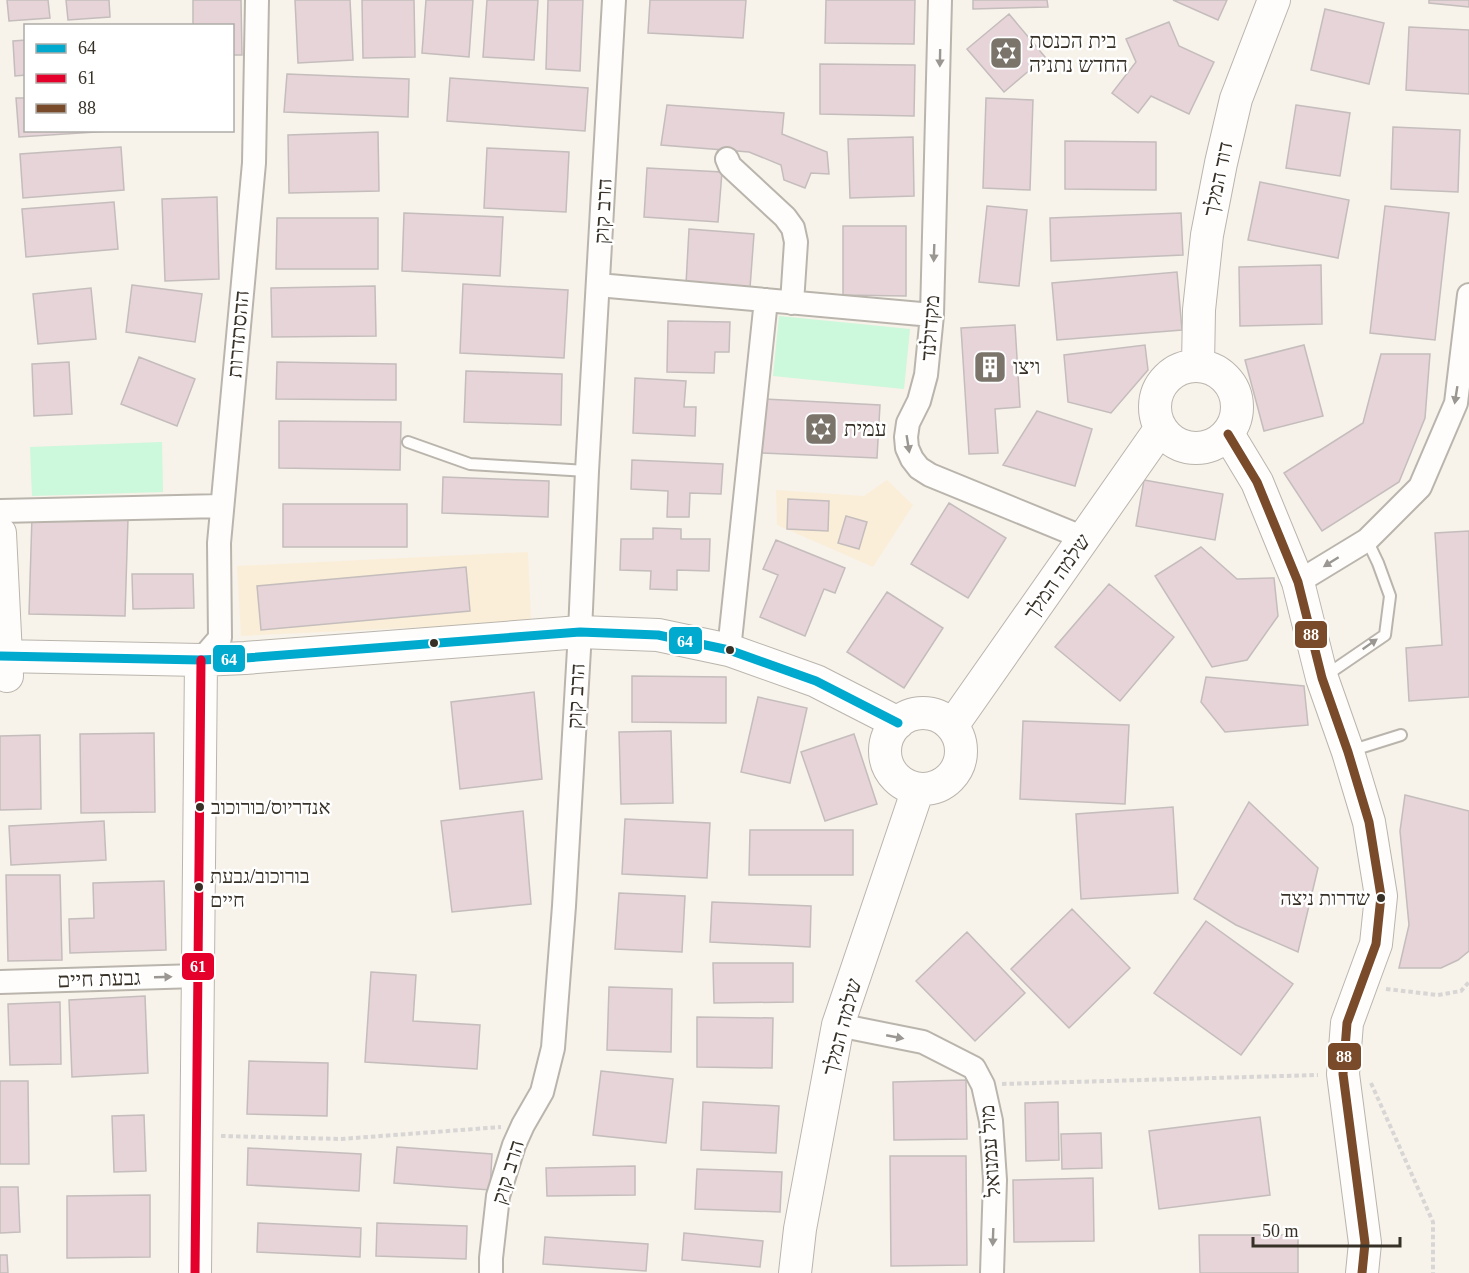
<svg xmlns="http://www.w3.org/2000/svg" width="1469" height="1273" font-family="'Times New Roman',Heebo,serif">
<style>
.built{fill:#fbeed8}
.green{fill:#ccf8db}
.building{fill:#e6d4d9;stroke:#c4bdbc;stroke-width:1.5}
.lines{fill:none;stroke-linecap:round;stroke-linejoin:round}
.lane-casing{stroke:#bab5ac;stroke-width:14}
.street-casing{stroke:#bab5ac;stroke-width:26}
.secondary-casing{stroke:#bab5ac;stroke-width:34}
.path{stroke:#d8d6d4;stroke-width:4;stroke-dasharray:4.5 3;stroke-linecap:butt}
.lane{stroke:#fefdfc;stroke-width:10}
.street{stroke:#fefdfc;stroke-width:22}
.secondary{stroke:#fefdfc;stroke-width:32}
.bus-1-casing{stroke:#fff;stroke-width:14}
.bus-2-casing{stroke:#fff;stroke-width:14}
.bus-3-casing{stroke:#fff;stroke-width:14}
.bus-1{stroke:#00a9ce;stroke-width:9}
.bus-2{stroke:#e4002b;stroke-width:9}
.bus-3{stroke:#7a4b2a;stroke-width:9}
.oneway{fill:#9a9691}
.bus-dot{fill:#363026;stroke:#fff;stroke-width:2}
.labels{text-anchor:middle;stroke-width:5;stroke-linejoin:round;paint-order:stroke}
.bus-label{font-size:20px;fill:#363026;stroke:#fff;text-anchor:start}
.poi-label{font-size:21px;fill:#363026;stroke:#fff;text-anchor:start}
.street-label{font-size:21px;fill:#363026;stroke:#fff}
.line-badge{stroke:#fff;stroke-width:2}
.badge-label{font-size:16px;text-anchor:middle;font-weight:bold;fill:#fff}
</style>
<rect width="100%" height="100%" fill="#f7f2ea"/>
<!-- built -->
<path class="built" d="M887,480L913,505L873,567L777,525L776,490L864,496Z
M528,552L531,622L241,636L237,566Z"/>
<!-- green -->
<path class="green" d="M779,316L910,329L904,389L773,376Z
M162,442L163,492L32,496L30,447Z"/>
<!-- building -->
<path class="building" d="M7,0H48L50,18L9,21Z
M66,0H109L110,17L68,20Z
M193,0H241L242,55H232V26H193Z
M295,0H350L353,60L298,63Z
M362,0H414L415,57L363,58Z
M426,0H473L469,57L422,53Z
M487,0H538L534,60L483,57Z
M548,0H583L580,71L546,69Z
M650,0H746L743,38L648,33Z
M826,0H915L914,44L825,43Z
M973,0H1047L1048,7L973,9Z
M1173,0H1227L1218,20Z
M1429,0H1469V7L1429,3Z
M1325,9L1384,23L1369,84L1311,70Z
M1009,14L1045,57L1004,92L967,49Z
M1169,22L1179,46L1214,62L1189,114L1151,96L1138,113L1112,93L1136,62L1126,39Z
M1409,27L1469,30V94L1406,90Z
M26,40V75L15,76L13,41Z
M820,64L915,65L914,116L820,114Z
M287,74L409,79L408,117L284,112Z
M450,78L588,88L585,131L447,121Z
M16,98H26V130H127L19,137Z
M986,98L1033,100L1030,190L983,188Z
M667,105L784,113L782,134L827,152L829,174L811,173L805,188L784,180L781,165L749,152L661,145Z
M1296,105L1350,113L1340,176L1286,168Z
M1393,127L1460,130L1458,192L1391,189Z
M378,132L379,191L289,193L288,135Z
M913,137L914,196L850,198L848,139Z
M1065,141L1156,142V190L1065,189Z
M121,147L124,190L23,198L20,154Z
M487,148L569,152L566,212L484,208Z
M647,168L722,172L718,222L644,217Z
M1260,182L1349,200L1338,258L1248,240Z
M217,197L219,279L165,281L162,199Z
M114,202L118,249L26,257L22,209Z
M987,206L1027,210L1019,286L979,282Z
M1385,206L1449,213L1435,340L1370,333Z
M404,213L503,217L500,276L402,271Z
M1181,213L1183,255L1051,261L1050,218Z
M277,218H378V269H276Z
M843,226H906V296L843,295Z
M689,229L754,234L750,288L686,284Z
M1321,265L1322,324L1240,326L1239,267Z
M1177,272L1182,330L1057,340L1052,283Z
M463,284L568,290L564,358L460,353Z
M132,285L202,294L195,342L126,332Z
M375,286L376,336L272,337L271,288Z
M91,288L96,339L38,344L33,294Z
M668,321L730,322L729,352H715L714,373L667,372Z
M1015,325L1020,407L995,409L998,453L969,454L961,328Z
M1145,345L1148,370L1111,413L1068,402L1064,355Z
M1304,345L1323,416L1264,431L1245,360Z
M1381,354H1430L1425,418L1399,482L1322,531L1284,473L1363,423Z
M139,357L195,379L177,426L121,404Z
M69,362L72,414L34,416L32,364Z
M277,362L396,364V400L276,399Z
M466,371L562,374L561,425L464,422Z
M635,378L686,381L684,407H696L695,436L633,433Z
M764,399L880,405L877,458L761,453Z
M1037,411L1092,429L1075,486L1003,465Z
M279,421L401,422L400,470L279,468Z
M632,460L723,464L721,494L690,493L689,517H667L668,491L631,489Z
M443,477L549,481L548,517L442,513Z
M1144,480L1223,494L1215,540L1136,526Z
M788,499L829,501L828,531L787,529Z
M949,503L1006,538L968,598L911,564Z
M283,504H407V547H283Z
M32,516L128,519L125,616L29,614Z
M846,516L867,522L859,549L838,543Z
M653,528L681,529V539H710L709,571L677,570V590L650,589L651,571L620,570L621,539H653Z
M1469,531V697L1409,701L1406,648L1442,645L1435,533Z
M776,540L845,568L835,593L824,589L805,636L760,617L778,575L763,569Z
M1201,547L1237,579L1274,578L1278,616L1247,660L1212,667L1155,576Z
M466,567L470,611L261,630L257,586Z
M132,574H193L194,608L133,609Z
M1109,584L1174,637L1120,701L1055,647Z
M887,592L943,628L904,688L847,652Z
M632,676L726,677V723L632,722Z
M1206,677L1304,686L1308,725L1225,732L1201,702Z
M534,692L542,779L460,789L451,702Z
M758,697L807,708L790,783L741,772Z
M1023,721L1129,725L1125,804L1020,799Z
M671,731L673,803L621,804L619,732Z
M154,733L155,812L81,813L80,734Z
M854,734L877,804L825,821L801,752Z
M40,735L41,809L0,810V736Z
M1405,795L1469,811V951L1458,960L1441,968H1399L1409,925L1400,831Z
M1249,802L1318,868L1298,952L1236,925L1194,899Z
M1173,807L1178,893L1081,899L1076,814Z
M523,811L531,904L452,912L441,821Z
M625,819L710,823L707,878L622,874Z
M104,821L106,860L11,865L9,826Z
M750,830H853V875H749Z
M6,875H60L62,960L8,961Z
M164,881L166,950L70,953L69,919L94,918L93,883Z
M619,893L685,896L682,952L615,949Z
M712,902L811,906L810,947L710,942Z
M1072,909L1130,968L1069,1028L1011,969Z
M1206,921L1293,984L1241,1055L1154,993Z
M967,932L1025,993L975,1041L916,981Z
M713,963H793V1002L714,1003Z
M371,972L416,975L413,1021L480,1025L477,1069L365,1062Z
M609,987L672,989L671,1052L607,1050Z
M145,996L148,1073L72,1077L69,1000Z
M60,1002L61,1064L10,1065L8,1004Z
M697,1017L773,1018L772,1068L697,1067Z
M249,1061L328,1063L327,1116L247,1114Z
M601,1071L673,1079L666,1143L593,1135Z
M966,1080L967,1139L894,1140L893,1082Z
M0,1081H28L29,1164H0Z
M703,1102L779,1106L776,1153L701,1150Z
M1058,1102L1059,1160L1026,1161L1025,1103Z
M144,1115L146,1171L114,1172L112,1116Z
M1260,1117L1270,1195L1159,1209L1149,1131Z
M1101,1133L1102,1168L1062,1169L1061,1134Z
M397,1147L492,1154L490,1190L394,1183Z
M248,1148L361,1154L359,1191L247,1185Z
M890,1156H966L967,1265L891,1266Z
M635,1166V1195L547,1196L546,1168Z
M697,1169L782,1172L780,1212L695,1209Z
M1093,1178L1094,1241L1014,1242L1013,1180Z
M0,1187H18L20,1232L0,1233Z
M150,1195V1257L67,1258V1196Z
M258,1223L361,1228L360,1257L257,1252Z
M377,1223L467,1226L466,1259L376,1256Z
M684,1233L763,1241L760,1267L682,1260Z
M1199,1235H1298V1273H1200Z
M545,1237L648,1244L646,1271L543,1264Z
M0,1255H7L8,1273H0Z"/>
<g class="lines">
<defs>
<path id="lane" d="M408,442L470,464L587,471
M1325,676L1385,635L1390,596L1378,563L1367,540
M1350,751L1401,735"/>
<path id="street" d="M940,0L932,315L926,375L919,401L908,423L906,437L907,448L912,459L919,468L930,475L1084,538
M727,159L730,166L785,217L793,228L796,242L792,303
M598,285L932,315
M0,511L222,506
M1298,582L1367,540L1420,487L1456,403L1469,295
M729,650L766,300
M201,660L220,638L219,543L254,163L257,0
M0,982L197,976
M838,1025L923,1042L974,1068L983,1085L991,1121L995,1180L992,1273
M491,1273V1258L498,1196L514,1145L523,1125L542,1092L553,1048L564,906L580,632L587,471L614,0"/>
<path id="secondary" d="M1198,365L1199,310L1207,235L1221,163L1236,99L1274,0
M1155 407a41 41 0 1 1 82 0a41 41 0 1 1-82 0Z
M1228,434L1257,482L1298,582L1322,678L1348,752L1369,822L1381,896L1376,944L1347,1023L1343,1074L1365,1243L1362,1273
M0,533L7,676
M0,656L201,660L245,658L580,632L658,635L729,650L816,681L898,723
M885 751a38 38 0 1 1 76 0a38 38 0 1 1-76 0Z
M952,726L1161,428
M195,1273L201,660
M795,1273L800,1229L838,1025L918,789"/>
</defs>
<!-- lane casing -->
<use href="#lane" class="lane-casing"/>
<!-- street casing -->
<use href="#street" class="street-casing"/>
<!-- secondary casing -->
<use href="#secondary" class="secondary-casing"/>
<!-- path -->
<path class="path" d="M1386,989L1438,995L1461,991L1469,982
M1371,1083L1433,1222V1273
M1002,1084L1318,1075
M221,1136L341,1139L501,1127"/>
<!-- lane -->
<use href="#lane" class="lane"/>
<!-- street -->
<use href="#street" class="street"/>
<!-- secondary -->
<use href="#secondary" class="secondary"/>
<defs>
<path id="bus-1" d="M0,656L201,660L245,658L580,632L658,635L729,650L816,681L898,723"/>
<path id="bus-2" d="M195,1273L201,660"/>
<path id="bus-3" d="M1228,434L1257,482L1298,582L1322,678L1348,752L1369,822L1381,896L1376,944L1347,1023L1343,1074L1365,1243L1362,1273"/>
</defs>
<!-- bus-1 casing -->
<use href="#bus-1" class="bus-1-casing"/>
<!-- bus-2 casing -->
<use href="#bus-2" class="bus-2-casing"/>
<!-- bus-3 casing -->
<use href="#bus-3" class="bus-3-casing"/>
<!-- bus-1 -->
<use href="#bus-1" class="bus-1"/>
<!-- bus-2 -->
<use href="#bus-2" class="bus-2"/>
<!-- bus-3 -->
<use href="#bus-3" class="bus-3"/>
</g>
<!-- one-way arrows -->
<defs><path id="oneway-solid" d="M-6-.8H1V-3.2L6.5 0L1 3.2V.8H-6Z" transform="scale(1.5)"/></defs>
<g class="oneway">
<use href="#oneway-solid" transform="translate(940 58) rotate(91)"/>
<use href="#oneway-solid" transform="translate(934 253) rotate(92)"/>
<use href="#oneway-solid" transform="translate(1456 395) rotate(99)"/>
<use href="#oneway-solid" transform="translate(908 444) rotate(81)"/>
<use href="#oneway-solid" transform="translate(1331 562) rotate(148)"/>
<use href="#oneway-solid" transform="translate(1370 644) rotate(-35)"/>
<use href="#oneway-solid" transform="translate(163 977) rotate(-2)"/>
<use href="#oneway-solid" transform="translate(895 1037) rotate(11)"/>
<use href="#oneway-solid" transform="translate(993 1237) rotate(92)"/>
</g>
<!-- icons -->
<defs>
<symbol id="synagogue-square" viewBox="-11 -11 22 22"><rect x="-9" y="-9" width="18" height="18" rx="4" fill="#7a746b" stroke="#fff"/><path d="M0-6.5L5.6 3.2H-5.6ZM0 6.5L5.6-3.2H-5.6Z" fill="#fff"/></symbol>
<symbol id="building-square" viewBox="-11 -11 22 22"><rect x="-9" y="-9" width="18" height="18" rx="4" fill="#7a746b" stroke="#fff"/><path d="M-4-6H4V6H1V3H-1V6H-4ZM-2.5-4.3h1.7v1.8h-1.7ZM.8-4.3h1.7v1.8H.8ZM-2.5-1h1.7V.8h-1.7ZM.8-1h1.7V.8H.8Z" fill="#fff"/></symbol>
</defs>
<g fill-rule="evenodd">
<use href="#synagogue-square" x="987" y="34" width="38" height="38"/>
<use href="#building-square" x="971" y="348" width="38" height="38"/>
<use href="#synagogue-square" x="802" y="410" width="38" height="38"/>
</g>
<!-- markers -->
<g class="bus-dot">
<circle cx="434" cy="643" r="5"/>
<circle cx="730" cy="650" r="5"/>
<circle cx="200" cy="807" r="5"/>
<circle cx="199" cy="887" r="5"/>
<circle cx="1381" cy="898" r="5"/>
</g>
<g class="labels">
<!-- bus labels -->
<g class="bus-label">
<text x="211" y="814">אנדריוס/בורוכוב</text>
<text x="210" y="883">בורוכוב/גבעת<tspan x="210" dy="24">חיים</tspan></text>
<text x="1370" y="905" text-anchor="end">שדרות ניצה</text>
</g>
<!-- poi labels -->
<g class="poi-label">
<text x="1029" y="48">בית הכנסת<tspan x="1029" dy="24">החדש נתניה</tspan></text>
<text x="1013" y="374">ויצו</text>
<text x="844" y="436">עמית</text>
</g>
<!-- street labels -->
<g class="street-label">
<text transform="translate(1218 179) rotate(-78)" y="7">דוד המלך</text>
<text transform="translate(603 211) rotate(-87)" y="7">הרב קוק</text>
<text transform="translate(930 328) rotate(-86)" y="7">מקדולנד</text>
<text transform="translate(238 334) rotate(-85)" y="7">ההסתדרות</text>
<text transform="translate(1057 577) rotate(-55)" y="7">שלמה המלך</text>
<text transform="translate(576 696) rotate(-87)" y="7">הרב קוק</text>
<text transform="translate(99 979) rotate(-2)" y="7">גבעת חיים</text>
<text transform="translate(842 1027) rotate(-75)" y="7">שלמה המלך</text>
<text transform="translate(990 1151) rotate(-94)" y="7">מול עמנואל</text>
<text transform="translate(508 1172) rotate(-73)" y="7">הרב קוק</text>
</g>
</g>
<g class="line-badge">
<rect x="1294" y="620" width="34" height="29" rx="6" fill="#7a4b2a"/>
<rect x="668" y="626" width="35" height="29" rx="6" fill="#00a9ce"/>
<rect x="212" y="644" width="34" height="29" rx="6" fill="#00a9ce"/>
<rect x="181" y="952" width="34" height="29" rx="6" fill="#e4002b"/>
<rect x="1327" y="1042" width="35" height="29" rx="6" fill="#7a4b2a"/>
</g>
<g class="badge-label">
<text x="1311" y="640">88</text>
<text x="685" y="647">64</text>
<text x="229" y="665">64</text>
<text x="198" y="972">61</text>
<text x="1344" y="1062">88</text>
</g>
<!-- legend -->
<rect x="24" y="24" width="210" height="108" fill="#ffffff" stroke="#afaca8" stroke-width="1.5"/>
<rect x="36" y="44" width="30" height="9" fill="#00a9ce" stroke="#afaca8" stroke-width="1.5"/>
<text x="78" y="54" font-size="18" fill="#363026">64</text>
<rect x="36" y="74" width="30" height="9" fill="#e4002b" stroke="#afaca8" stroke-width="1.5"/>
<text x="78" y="84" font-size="18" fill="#363026">61</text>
<rect x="36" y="104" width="30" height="9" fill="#7a4b2a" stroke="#afaca8" stroke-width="1.5"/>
<text x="78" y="114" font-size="18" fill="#363026">88</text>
<!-- scale -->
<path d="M1253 1237v9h147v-9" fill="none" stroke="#363026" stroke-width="3"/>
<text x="1262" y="1237" font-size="18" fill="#363026" stroke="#ffffff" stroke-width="4.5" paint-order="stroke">50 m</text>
</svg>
